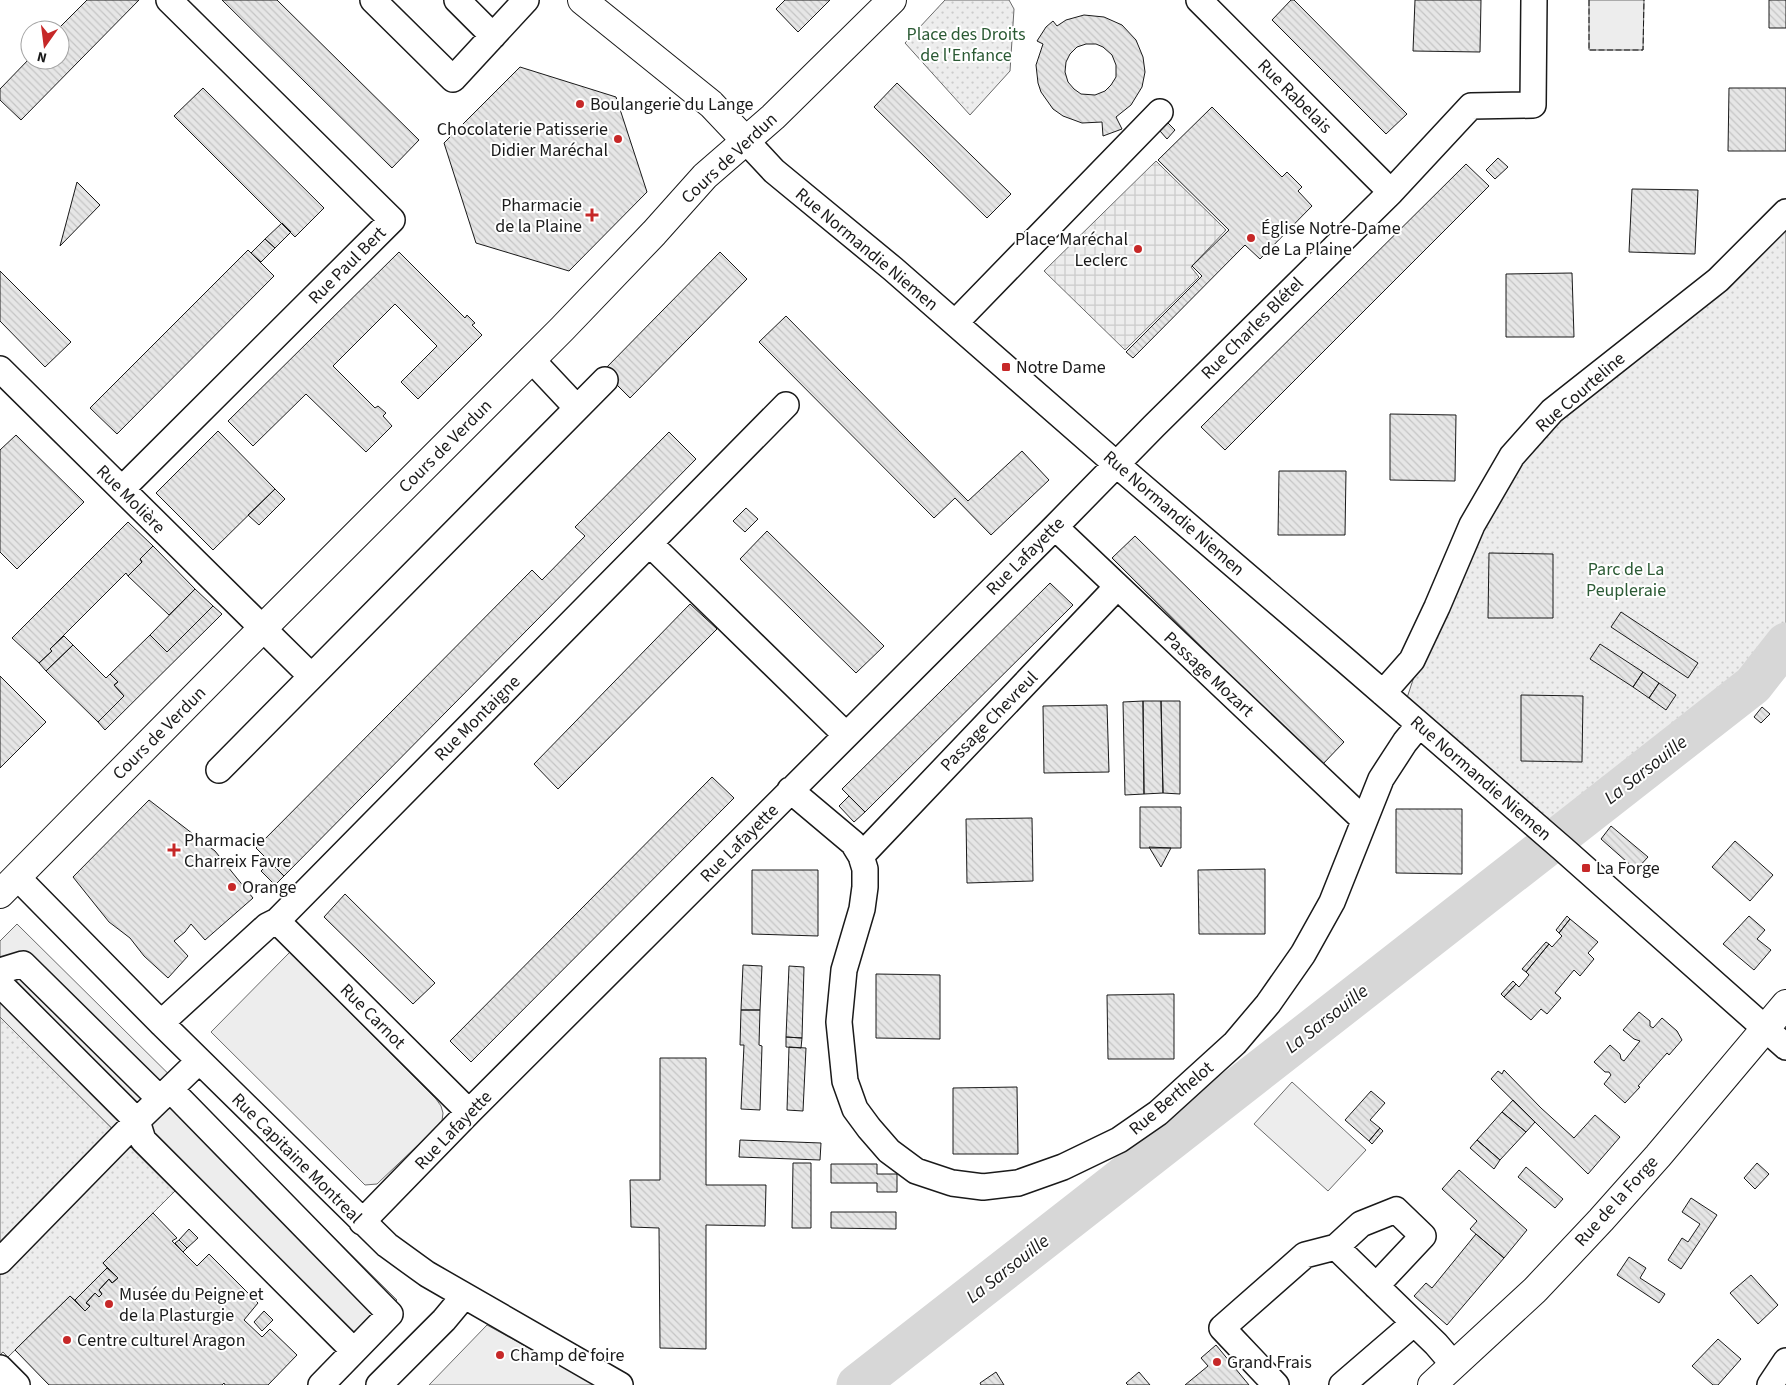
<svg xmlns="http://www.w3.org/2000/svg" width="1786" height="1385" font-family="'Source Sans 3',sans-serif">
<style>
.grass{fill:url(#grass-dots);stroke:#6a6a6a}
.built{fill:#ededed;stroke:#6a6a6a}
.plaza{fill:url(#plaza-grid);stroke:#6a6a6a}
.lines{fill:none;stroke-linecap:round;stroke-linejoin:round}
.river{stroke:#d7d7d7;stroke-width:41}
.building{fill:url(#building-back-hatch);stroke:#1a1a1a;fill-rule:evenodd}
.minor-casing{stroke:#1a1a1a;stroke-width:28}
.major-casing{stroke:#1a1a1a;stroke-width:30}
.minor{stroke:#fff;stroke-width:25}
.major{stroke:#fff;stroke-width:28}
.fence{stroke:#1a1a1a;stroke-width:1;stroke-dasharray:6 2.5;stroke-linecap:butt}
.poi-dot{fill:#c62828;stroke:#fff;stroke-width:2}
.labels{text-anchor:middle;stroke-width:4;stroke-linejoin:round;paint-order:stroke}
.park-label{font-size:18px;fill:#2b5a34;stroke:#fff}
.street-label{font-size:18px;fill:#1a1a1a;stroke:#fff}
.poi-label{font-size:18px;fill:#1a1a1a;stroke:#fff;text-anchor:start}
.water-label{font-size:19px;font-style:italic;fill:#1a1a1a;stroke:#fff}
</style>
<defs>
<pattern id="grass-dots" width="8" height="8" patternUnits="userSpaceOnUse" patternTransform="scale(1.25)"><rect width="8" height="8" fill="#ededed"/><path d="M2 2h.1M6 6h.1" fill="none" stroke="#cbcbcb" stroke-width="1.8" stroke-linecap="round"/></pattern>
<pattern id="plaza-grid" width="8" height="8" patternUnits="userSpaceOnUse" patternTransform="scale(1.25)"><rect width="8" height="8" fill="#ededed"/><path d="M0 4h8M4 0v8" fill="none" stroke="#cbcbcb"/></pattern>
<pattern id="building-back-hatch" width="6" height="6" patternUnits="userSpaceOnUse" patternTransform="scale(1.25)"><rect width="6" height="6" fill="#e6e6e6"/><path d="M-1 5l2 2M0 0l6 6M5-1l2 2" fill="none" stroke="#c5c5c5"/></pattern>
</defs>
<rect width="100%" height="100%" fill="#fff"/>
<!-- grass -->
<path class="grass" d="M945,0H1009L1014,9L1010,71L970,115L905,43Z
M1786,212V643L1753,685L1662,756L1538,827L1403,710L1437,607L1512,456Z
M0,1017L175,1191L103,1263L107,1268L75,1300L70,1296L8,1357L3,1352L0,1355Z"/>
<!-- built -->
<path class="built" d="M1589,0H1644L1643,50H1589Z
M17,924L397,1300L341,1356L0,1017V941Z
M290,952L436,1099L441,1106L443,1113L442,1121L438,1126L377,1184L365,1185L211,1032Z
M1292,1082L1366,1150L1328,1191L1254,1124Z
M487,1325L596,1385H429Z"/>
<!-- plaza -->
<path class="plaza" d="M1156,161L1226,230L1191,267L1199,277L1125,350L1044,271Z"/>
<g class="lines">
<!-- river -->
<path class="river" d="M857,1385L1753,685L1786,643"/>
</g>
<!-- building -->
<path class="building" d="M87,0H139L21,120L0,100V89L30,58V60H60V30H57Z
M222,0H277L419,140L392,168Z
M785,0H830L798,32L776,9Z
M1291,0H1294L1407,114L1386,134L1272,20Z
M1415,0H1481L1480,52L1413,51Z
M1769,0H1786V28H1769Z
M1084,15L1104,17L1122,25L1136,40L1143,57L1145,72L1142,87L1131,105L1116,117L1122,129L1103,136L1102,122L1082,123L1063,116L1053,109L1041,92L1038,83L1036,65L1043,44L1037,41L1046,27L1053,21L1057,26L1066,20ZM1086,44H1096L1103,47L1112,55L1116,65V77L1111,85L1105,91L1095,95L1081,94L1074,89L1068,82L1065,72L1066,62L1070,54L1077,47Z
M520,67L616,97L647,192L569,271L476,243L444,143Z
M897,83L1011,194L987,218L874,107Z
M203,88L324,208L295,237L174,116Z
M1729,88H1786V151H1728Z
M1212,107L1282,177L1287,172L1302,187L1298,191L1312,206L1260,259L1245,245L1133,358L1126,352L1202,276L1192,266L1229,230L1158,160Z
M1168,123L1175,130L1167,139L1160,131Z
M1498,158L1508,167L1495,179L1486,170Z
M1466,164L1489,186L1225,450L1201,427Z
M77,182L100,205L60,246Z
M1632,189L1698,190L1695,254L1629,252Z
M282,223L291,232L275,248L265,239Z
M265,239L275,248L261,262L251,253Z
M248,250L274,276L117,434L90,408Z
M399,252L465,318L467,315L475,323L472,325L482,335L418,399L401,382L437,346L395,304L333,366L375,408L378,406L386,413L383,416L392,426L366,452L306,394L253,446L228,421Z
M720,252L747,279L630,398L603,371Z
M0,271L71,342L45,367L0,321Z
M1572,273L1574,337H1506V274Z
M786,316L968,501L1022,451L1049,480L991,535L955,498L934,518L759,342Z
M1390,414L1456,415L1455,481L1390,480Z
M218,431L275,489L213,550L156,493Z
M669,432L696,459L284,876L256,848L532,570L542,580L585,536L575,527Z
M16,435L84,502L17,569L0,552V450Z
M1279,471H1346L1345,535H1278Z
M275,489L285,499L259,525L248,515Z
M746,508L758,519L745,532L733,521Z
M128,522L153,546L140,559L142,562L128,576L126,573L50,649L52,651L39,663L12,638Z
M767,531L884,646L856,673L740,559Z
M1135,536L1344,742L1321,766L1112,558Z
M153,546L195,589L169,615L128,576L142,562L140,559Z
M1489,553L1553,554V618H1488Z
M1050,583L1073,605L865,812L842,789Z
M195,589L213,606L167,652L150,635Z
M690,604L717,629L558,789L534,764Z
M213,606L222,614L105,730L98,722L124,696L114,685L118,682L110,674L150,635L167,652Z
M1621,612L1698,663L1688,678L1611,627Z
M64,636L73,645L46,671L39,663L52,651L50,649Z
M1600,644L1643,672L1633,687L1590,659Z
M73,645L106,678L110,674L118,682L114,685L124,696L98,722L46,671Z
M1643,672L1659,683L1649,698L1633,687Z
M0,676L46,722L0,768Z
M1659,683L1676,695L1666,710L1649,698Z
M1521,695L1583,696L1582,762L1521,761Z
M1143,701L1144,794L1125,795L1123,702Z
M1143,701H1161L1163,793L1144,794Z
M1161,701H1180V794L1163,793Z
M1107,705L1109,772L1044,773L1043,706Z
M1762,707L1770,714L1761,723L1754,717Z
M712,777L734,798L471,1062L450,1041Z
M849,796L865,812L854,822L839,806Z
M149,800L215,851L253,898L205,940L191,924L185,932L174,941L188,956L168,978L144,956L130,938L109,922L73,877Z
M1140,807H1181V848H1140Z
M1396,809H1462V874L1396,873Z
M1032,818L1033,881L967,883L966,819Z
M1611,826L1648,857L1636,870L1601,839Z
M1735,841L1773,875L1750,901L1712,867Z
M1149,847L1171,848L1161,867Z
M270,862L284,876L275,885L261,871Z
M1265,869V934H1199L1198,870Z
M752,870H818V936L752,934Z
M345,894L435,983L413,1004L324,917Z
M1567,916L1570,919L1559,933L1556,930Z
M1749,916L1765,930L1757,939L1771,950L1754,970L1723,944Z
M1570,919L1598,942L1588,953L1594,959L1580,976L1574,970L1555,993L1561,998L1547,1014L1541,1009L1531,1020L1504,997L1516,984L1519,987L1529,975L1526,972L1549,944L1552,947L1562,936L1559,933Z
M1546,942L1549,944L1526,972L1522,969Z
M743,965L762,966L760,1010H741Z
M789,966L804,967L802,1038L786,1037Z
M876,974L940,975V1039L876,1038Z
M1513,981L1516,984L1504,997L1501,994Z
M1174,994V1059H1108L1107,995Z
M741,1010H760L759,1045L762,1046L760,1110L741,1109L744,1045H740Z
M1639,1012L1650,1021V1026L1653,1028L1662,1018L1677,1031L1682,1040L1669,1055L1667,1053L1638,1086L1640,1087L1625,1103L1604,1084L1611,1075L1609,1072H1605L1594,1062L1610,1045L1620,1054L1621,1059L1624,1061L1640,1041L1634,1039L1623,1030Z
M786,1037L802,1038L801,1048L786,1047Z
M789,1047L806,1048L803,1111L787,1110Z
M660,1058H706V1185H766L765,1226L706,1225V1349L660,1348L659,1228L631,1227L630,1180H660Z
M1504,1070L1541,1108L1574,1138L1595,1115L1620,1137L1588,1174L1491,1079L1498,1071L1502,1074Z
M1017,1087L1018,1154H953V1088Z
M1371,1091L1385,1103L1370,1120L1380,1128L1369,1141L1345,1120Z
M1513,1100L1535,1122L1526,1132L1502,1112Z
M1502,1112L1526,1132L1500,1160L1477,1140Z
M1380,1128L1383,1131L1372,1144L1369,1141Z
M740,1140L821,1143L820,1160L739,1157Z
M1477,1140L1500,1160L1494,1169L1470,1148Z
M793,1163H811V1228H792Z
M1757,1163L1769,1174L1755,1189L1744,1178Z
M831,1164H877V1174H897V1192H877V1183H831Z
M1526,1167L1563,1199L1555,1208L1518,1177Z
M1459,1170L1527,1230L1504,1258L1470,1229L1477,1221L1442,1189Z
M1691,1198L1717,1215L1681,1269L1668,1260L1682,1238L1688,1242L1700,1224L1682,1212Z
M831,1212H896V1229L831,1228Z
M153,1213L177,1238L172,1241L197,1266L209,1254L258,1303L244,1320L262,1337L270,1329L297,1355L268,1385H225L224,1383L222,1385H49L15,1350L70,1296L85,1311L90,1306L86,1303L95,1293L99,1297L102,1294L99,1290L109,1279L112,1283L118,1278L103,1263Z
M189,1229L198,1238L187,1248L179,1240Z
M1476,1234L1504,1258L1447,1325L1414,1296L1426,1283L1432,1288Z
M179,1240L187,1248L183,1252L175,1243Z
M1629,1257L1646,1268L1640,1278L1665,1294L1659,1303L1617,1275Z
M107,1268L118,1278L112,1283L109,1279L99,1290L102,1294L99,1297L95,1293L86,1303L90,1306L85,1311L75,1300Z
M1751,1275L1778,1305L1758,1324L1730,1293Z
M264,1311L273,1320L262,1331L254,1322Z
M1718,1339L1741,1359L1718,1385H1713L1692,1366Z
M1216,1345L1249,1385H1185L1208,1366L1201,1358Z
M996,1372L1004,1385H981L980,1383Z
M1139,1372L1150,1385H1128L1126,1383Z"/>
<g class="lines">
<defs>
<path id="minor" d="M373,0L453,79L526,0
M457,0L493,36
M1199,0L1391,192
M746,141L774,171L893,269L1116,464L1345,660L1563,849L1786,1047
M955,323L1160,112
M531,359L577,408
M0,369L311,676
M122,489L392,220L169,0
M1055,527L1364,820
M650,544L846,735
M1383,693L1412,660L1437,607L1472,525L1512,456L1552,411L1718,280L1786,212
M219,770L605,380
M790,790L853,843L861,856L865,869V887L862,909L844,970L839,1022L845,1081L855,1109L869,1128L889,1151L916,1171L952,1183L983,1187L1018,1183L1063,1167L1119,1140L1158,1113L1235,1043L1268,1004L1303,954L1332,902L1381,779L1405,742L1419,725
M861,856L1117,587
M17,877L161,1023L387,1245L427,1274L620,1385
M277,921L469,1112
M0,971L23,964L160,1099
M0,984L137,1121L0,1261
M161,1023L267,926L277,921L786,405
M199,1061L137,1121L143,1140L354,1351
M170,1089L390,1314L321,1385
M362,1222L469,1112L1055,527L1154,426L1391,192L1471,106L1533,105L1534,0
M1336,1247L1361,1224L1396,1210L1423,1236L1376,1286
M0,1368L17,1385
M379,1385L444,1320L464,1296
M1276,1385L1222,1328L1305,1255L1336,1247L1436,1344L1454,1365
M1342,1385L1414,1323
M1770,1385L1786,1361"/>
<path id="major" d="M582,0L711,104L746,141
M0,894L243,648L562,329L654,233L705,176L773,117L892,0
M1432,1385L1535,1290L1601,1220L1658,1156L1786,1004"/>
</defs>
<!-- minor casing -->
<use href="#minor" class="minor-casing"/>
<!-- major casing -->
<use href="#major" class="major-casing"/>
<!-- minor -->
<use href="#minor" class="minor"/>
<!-- major -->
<use href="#major" class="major"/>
<!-- fence -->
<path class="fence" d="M1589,0V50H1643L1644,0"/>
</g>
<!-- markers -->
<g class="poi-dot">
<circle cx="580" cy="104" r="5"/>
<circle cx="618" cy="139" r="5"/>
<path d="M589.5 207.5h5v5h5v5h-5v5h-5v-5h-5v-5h5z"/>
<circle cx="1251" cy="238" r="5"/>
<circle cx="1138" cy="249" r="5"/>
<rect x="1001" y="362" width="10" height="10" rx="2.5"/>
<path d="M171.5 842.5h5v5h5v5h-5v5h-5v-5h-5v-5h5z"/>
<rect x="1581" y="863" width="10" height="10" rx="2.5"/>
<circle cx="232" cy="887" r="5"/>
<circle cx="109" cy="1304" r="5"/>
<circle cx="67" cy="1340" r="5"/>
<circle cx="500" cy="1355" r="5"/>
<circle cx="1217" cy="1362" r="5"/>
</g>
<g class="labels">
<!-- park labels -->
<g class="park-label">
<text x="966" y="40">Place des Droits<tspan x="966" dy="21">de l'Enfance</tspan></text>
<text x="1626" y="575">Parc de La<tspan x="1626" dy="21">Peupleraie</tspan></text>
</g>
<!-- street labels -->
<g class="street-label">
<text transform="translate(1295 96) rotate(45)" y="6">Rue Rabelais</text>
<text transform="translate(729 158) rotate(-43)" y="6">Cours de Verdun</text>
<text transform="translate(867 249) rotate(40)" y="6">Rue Normandie Niemen</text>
<text transform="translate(347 265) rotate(-45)" y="6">Rue Paul Bert</text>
<text transform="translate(1252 328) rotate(-45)" y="6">Rue Charles Blétel</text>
<text transform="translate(1580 392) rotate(-41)" y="6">Rue Courteline</text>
<text transform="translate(445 446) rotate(-45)" y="6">Cours de Verdun</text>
<text transform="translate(131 499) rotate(45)" y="6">Rue Molière</text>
<text transform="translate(1174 513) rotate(41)" y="6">Rue Normandie Niemen</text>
<text transform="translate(1025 556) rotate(-45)" y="6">Rue Lafayette</text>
<text transform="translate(1209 674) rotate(43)" y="6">Passage Mozart</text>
<text transform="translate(477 718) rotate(-45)" y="6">Rue Montaigne</text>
<text transform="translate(989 721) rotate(-46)" y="6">Passage Chevreul</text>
<text transform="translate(159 733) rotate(-45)" y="6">Cours de Verdun</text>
<text transform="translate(1481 778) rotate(41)" y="6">Rue Normandie Niemen</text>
<text transform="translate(739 843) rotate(-45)" y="6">Rue Lafayette</text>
<text transform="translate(373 1016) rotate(45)" y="6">Rue Carnot</text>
<text transform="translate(1171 1098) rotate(-40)" y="6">Rue Berthelot</text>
<text transform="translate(453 1130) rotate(-46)" y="6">Rue Lafayette</text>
<text transform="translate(297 1158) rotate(45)" y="6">Rue Capitaine Montreal</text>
<text transform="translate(1616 1201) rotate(-48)" y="6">Rue de la Forge</text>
</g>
<!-- poi labels -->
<g class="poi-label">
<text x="590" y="110">Boulangerie du Lange</text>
<text x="608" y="135" text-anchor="end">Chocolaterie Patisserie<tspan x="608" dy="21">Didier Maréchal</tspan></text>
<text x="582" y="211" text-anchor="end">Pharmacie<tspan x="582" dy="21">de la Plaine</tspan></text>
<text x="1261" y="234">Église Notre-Dame<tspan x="1261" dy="21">de La Plaine</tspan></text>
<text x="1128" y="245" text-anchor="end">Place Maréchal<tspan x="1128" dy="21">Leclerc</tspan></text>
<text x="1016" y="373">Notre Dame</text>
<text x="184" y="846">Pharmacie<tspan x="184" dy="21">Charreix Favre</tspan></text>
<text x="1596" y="874">La Forge</text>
<text x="242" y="893">Orange</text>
<text x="119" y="1300">Musée du Peigne et<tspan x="119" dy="21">de la Plasturgie</tspan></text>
<text x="77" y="1346">Centre culturel Aragon</text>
<text x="510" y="1361">Champ de foire</text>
<text x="1227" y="1368">Grand Frais</text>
</g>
<!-- water labels -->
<g class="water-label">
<text transform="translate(1645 769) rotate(-38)" y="7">La Sarsouille</text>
<text transform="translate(1326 1018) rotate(-38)" y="7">La Sarsouille</text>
<text transform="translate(1007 1268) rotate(-38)" y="7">La Sarsouille</text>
</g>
</g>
<!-- north arrow -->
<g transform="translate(45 45) rotate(194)"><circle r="24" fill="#ffffff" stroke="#a3a3a3"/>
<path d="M0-4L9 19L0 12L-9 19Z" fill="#c62828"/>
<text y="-8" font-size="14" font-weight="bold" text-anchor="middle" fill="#1a1a1a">N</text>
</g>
</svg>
